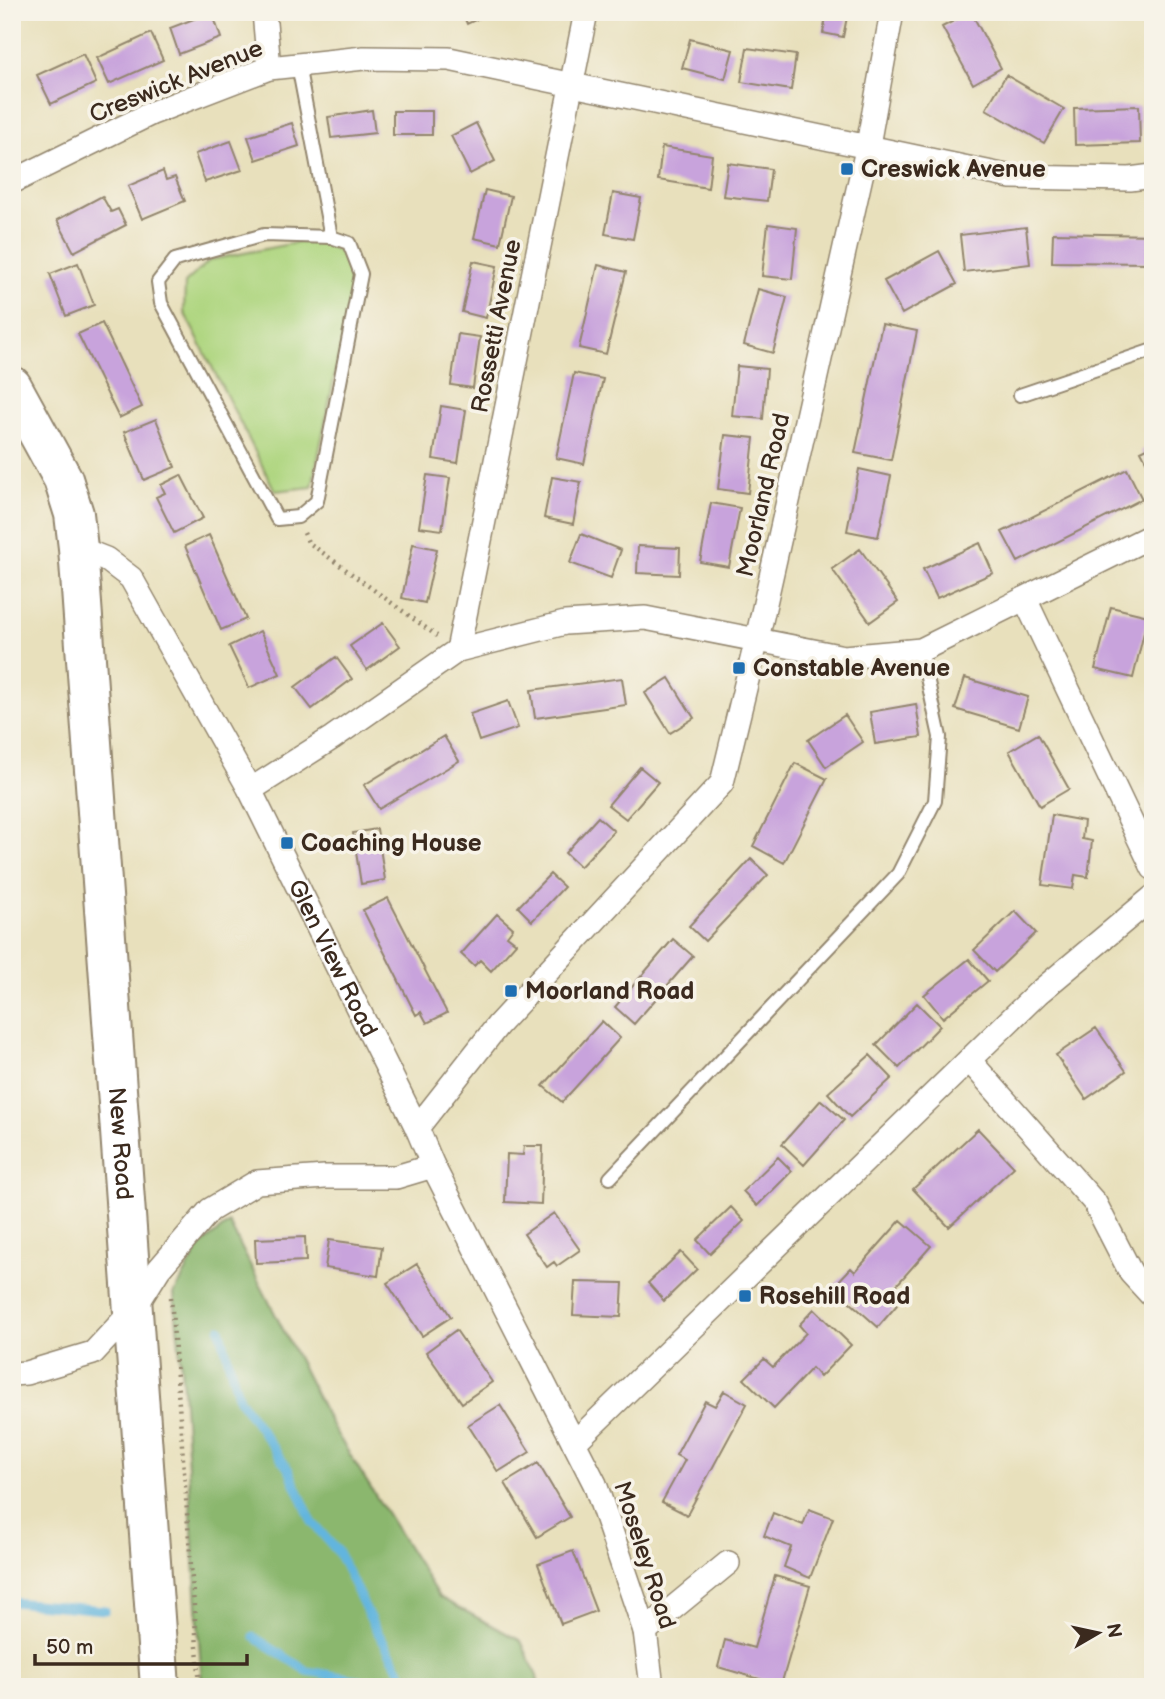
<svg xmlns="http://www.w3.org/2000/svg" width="1165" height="1699" font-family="'Balsamiq Sans',sans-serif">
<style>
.green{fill:#afd680;stroke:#75804f;stroke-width:2}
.forest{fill:#8bb76e;stroke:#637046;stroke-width:2}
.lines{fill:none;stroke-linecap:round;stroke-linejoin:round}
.stream{stroke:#62b5de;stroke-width:9}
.building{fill:#c8a3dc}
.lane-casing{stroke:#92856d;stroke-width:16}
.street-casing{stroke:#92856d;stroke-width:26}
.highway-casing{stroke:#92856d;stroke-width:42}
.path{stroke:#92856d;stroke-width:4.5;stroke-dasharray:2 5;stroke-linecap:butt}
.lane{stroke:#fff;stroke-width:12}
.street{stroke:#fff;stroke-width:23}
.highway{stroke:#fff;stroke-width:38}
.poi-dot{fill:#1f6fb2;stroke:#f7f3e8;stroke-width:2.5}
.labels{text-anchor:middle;stroke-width:7;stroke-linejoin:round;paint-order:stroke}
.street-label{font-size:24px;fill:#3b2a1e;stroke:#f7f3e8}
.poi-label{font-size:24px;font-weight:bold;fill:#3b2a1e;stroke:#f7f3e8;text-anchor:start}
</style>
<rect width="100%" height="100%" fill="#f7f3e8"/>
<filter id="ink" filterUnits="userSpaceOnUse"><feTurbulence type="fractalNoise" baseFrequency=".0143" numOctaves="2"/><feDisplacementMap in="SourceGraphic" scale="14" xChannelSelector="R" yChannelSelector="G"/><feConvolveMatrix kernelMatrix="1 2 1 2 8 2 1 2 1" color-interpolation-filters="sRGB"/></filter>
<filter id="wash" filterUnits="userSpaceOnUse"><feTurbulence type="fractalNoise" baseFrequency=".00686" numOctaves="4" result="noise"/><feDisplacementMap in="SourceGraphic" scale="28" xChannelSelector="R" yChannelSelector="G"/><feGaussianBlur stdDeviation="1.57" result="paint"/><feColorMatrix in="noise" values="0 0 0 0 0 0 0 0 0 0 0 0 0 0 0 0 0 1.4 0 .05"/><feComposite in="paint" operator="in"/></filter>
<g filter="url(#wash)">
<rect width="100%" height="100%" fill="#e8e0bc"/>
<!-- green -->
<path class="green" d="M314,239L343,253L353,285L312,487L275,491L184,312L185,283L210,260Z"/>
<!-- forest -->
<path class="forest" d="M229,1223L332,1426L439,1597L521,1641L537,1676L539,1687H202L183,1388L174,1294L200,1246Z"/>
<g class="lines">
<!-- stream -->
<path class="stream" d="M220,1329L239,1399L289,1470L312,1522L338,1552L373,1624L404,1677L413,1687
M12,1602L105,1610
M254,1637L307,1671L360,1680L363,1687"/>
</g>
<g id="blocks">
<!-- building -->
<path class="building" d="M212,12L221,38L179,54L170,28Z
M462,12H492L467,24Z
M827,12H848L843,37L823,33Z
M971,12L1001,68L973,84L942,27Z
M151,33L163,60L109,84L97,58Z
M690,39L733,50L725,79L682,68Z
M747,48L796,55L791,90L741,82Z
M83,54L96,83L51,104L37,75Z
M1006,75L1064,109L1044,143L986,109Z
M1139,106L1140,143L1075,145L1074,108Z
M372,110L375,133L331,138L328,117Z
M393,111H432V135H393Z
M292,123L299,146L256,160L248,137Z
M476,123L495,161L470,174L451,136Z
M231,141L242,170L205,182L195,154Z
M662,147L712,155L708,188L658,180Z
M728,163L771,169L767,201L723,196Z
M163,171L166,180L175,177L185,201L142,219L128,186Z
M485,190L511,196L500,244L474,238Z
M613,193L641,198L633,239L605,234Z
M102,196L111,212L118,209L126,225L74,252L57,220Z
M768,224L797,228L792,279L762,276Z
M1026,227L1030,264L964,272L960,235Z
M1053,233L1153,235V263L1052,262Z
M939,251L957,284L902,314L884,281Z
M473,261L497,266L486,318L462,312Z
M78,263L94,305L66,316L50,274Z
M598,265L626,272L606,354L579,348Z
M758,289L787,297L773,353L744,345Z
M102,323L142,407L119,418L78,334Z
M882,324L917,331L891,460L855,453Z
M458,334L480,337L473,388L451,385Z
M737,366L767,369L763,419L732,416Z
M574,373L603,379L584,464L556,458Z
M441,406L466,410L458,463L433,459Z
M156,419L175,467L144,480L124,432Z
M725,435L754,438L748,493L718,489Z
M1153,445V474L1141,451Z
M859,469L891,476L878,537L847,531Z
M1127,469L1142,499L1018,562L1002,532Z
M181,475L203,518L174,533L156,497L165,493L161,485Z
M427,475L450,478L442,530L419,527Z
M552,477L581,482L573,524L544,518Z
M711,503L740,508L729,567L700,562Z
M581,534L621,550L611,578L570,563Z
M209,535L246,619L221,630L185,546Z
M980,543L993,573L937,598L923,569Z
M413,544L437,549L425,603L402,598Z
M638,546L680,548L679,575L637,573Z
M860,549L898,602L870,622L832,569Z
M1111,607L1148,616L1133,678L1095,669Z
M383,623L400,646L367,670L350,646Z
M260,631L280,674L249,688L229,646Z
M336,657L352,679L312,709L295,687Z
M622,678L626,705L535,718L531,690Z
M669,678L694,718L670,733L645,693Z
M965,678L1028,697L1019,728L955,709Z
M508,701L518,728L479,741L470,714Z
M916,704L921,737L875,744L870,712Z
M845,715L863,742L826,767L808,740Z
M1038,734L1069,789L1040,806L1009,751Z
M444,736L459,761L379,809L364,785Z
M795,763L827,779L784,863L753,846Z
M640,767L658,782L626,819L608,805Z
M1052,815L1084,821L1082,839L1092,841L1088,877L1075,875L1073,889L1042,885Z
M598,817L614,831L580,867L565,853Z
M377,829L385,880L361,884L353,833Z
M751,859L768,875L705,941L689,926Z
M550,874L564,887L532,921L518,907Z
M388,898L447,1013L427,1023L421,1012L416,1015L363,910Z
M1015,911L1036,933L995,972L974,950Z
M497,914L513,928L507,936L516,943L491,971L480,960L474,966L461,954Z
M673,939L693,956L634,1024L615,1007Z
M969,959L988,981L943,1018L924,995Z
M917,1003L940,1026L899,1068L876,1045Z
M602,1021L620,1038L562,1102L543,1086Z
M1096,1028L1126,1071L1086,1099L1056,1055Z
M870,1055L892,1078L850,1117L828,1093Z
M821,1100L844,1120L804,1165L782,1144Z
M978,1129L1014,1167L949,1227L913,1189Z
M524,1146H543L541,1204L505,1202L507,1154L523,1155Z
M778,1157L792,1171L757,1206L743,1191Z
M731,1207L744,1221L710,1254L697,1240Z
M554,1213L580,1250L557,1266L554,1262L547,1267L524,1234Z
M901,1220L931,1246L887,1296L897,1305L878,1327L833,1287L851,1268L855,1272Z
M305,1237L306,1261L256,1263L255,1239Z
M329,1240L382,1247L378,1276L325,1268Z
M681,1252L697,1269L664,1301L648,1283Z
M417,1264L451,1317L422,1336L387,1283Z
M575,1282L623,1283L621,1317L573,1315Z
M814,1309L851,1345L820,1377L812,1368L774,1408L744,1379L764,1359L773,1367L806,1333L799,1325Z
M456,1330L492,1382L462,1403L426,1352Z
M724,1391L747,1404L687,1515L662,1502L685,1460L676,1455L705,1401L715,1406Z
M500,1405L530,1452L498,1472L468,1425Z
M538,1463L570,1517L537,1537L505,1483Z
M809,1509L833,1518L810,1578L784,1567L791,1547L764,1536L773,1513L803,1525Z
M573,1551L596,1611L561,1624L538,1564Z
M775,1576L810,1586L781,1685L718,1667L725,1640L754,1648Z"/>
</g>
</g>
<g filter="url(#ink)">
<use href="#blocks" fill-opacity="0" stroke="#92856d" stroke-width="2"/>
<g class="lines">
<defs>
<path id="lane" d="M298,65L331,237
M264,235L331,237L349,243L361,274L317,501L298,517L277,519L161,303L158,282L175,260Z
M1020,395L1153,350
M610,1178L898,874L935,801L940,737L921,650"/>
<g id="street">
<path d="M264,12L269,68"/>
<path d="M12,182L152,113L269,68L364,58L449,59L1011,177L1130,179L1153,176"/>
<path id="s1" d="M78,548L106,559L131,578L250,790L417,1128L433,1166L595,1484L645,1631L652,1687"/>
<path d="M1025,599L1153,868"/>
<path d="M458,650L586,12"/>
<path d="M250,790L332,738L458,650L565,623L645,618L844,657L921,650L1153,535"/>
<path d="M969,1060L1095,1203L1131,1273L1153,1297"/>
<path d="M417,1128L498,1025L722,783L757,639L868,145L892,12"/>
<path d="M12,1374L26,1373L93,1353L134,1309L159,1269L210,1210L257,1182L325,1177H396L433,1166"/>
<path d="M574,1443L1038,993L1153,897"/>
<path d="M645,1631L728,1563"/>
</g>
<g id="highway">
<path id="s2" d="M12,386L63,479L74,514L78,548L160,1687"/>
</g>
</defs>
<!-- lane casing -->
<use href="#lane" class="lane-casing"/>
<!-- street casing -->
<use href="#street" class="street-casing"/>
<!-- highway casing -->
<use href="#highway" class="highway-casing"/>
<!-- path -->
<path class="path" d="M304,533L308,542L437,636
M171,1297L200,1687"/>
<!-- lane -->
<use href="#lane" class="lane"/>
<!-- street -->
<use href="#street" class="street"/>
<!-- highway -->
<use href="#highway" class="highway"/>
</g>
</g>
<!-- markers -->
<g class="poi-dot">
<rect x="840" y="162" width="14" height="14" rx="3.5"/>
<rect x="732" y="661" width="14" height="14" rx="3.5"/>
<rect x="280" y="836" width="14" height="14" rx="3.5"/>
<rect x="504" y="984" width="14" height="14" rx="3.5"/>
<rect x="738" y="1289" width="14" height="14" rx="3.5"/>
</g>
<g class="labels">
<!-- street labels -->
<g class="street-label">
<text transform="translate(176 81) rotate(-22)" y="8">Creswick Avenue</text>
<text transform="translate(496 326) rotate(-79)" y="8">Rossetti Avenue</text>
<text transform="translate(763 495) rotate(-77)" y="8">Moorland Road</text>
<text dy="8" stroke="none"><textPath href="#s1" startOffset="492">Glen View Road</textPath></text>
<text dy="8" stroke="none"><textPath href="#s2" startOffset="774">New Road</textPath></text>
<text transform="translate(645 1555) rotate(72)" y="8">Moseley Road</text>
</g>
<!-- poi labels -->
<g class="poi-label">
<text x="861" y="177">Creswick Avenue</text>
<text x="753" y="676">Constable Avenue</text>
<text x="301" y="851">Coaching House</text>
<text x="525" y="999">Moorland Road</text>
<text x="759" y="1304">Rosehill Road</text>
</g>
</g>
<!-- margin -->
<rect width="1165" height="1699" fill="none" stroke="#f7f3e8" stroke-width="42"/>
<!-- north arrow -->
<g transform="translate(1098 1633) rotate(81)" stroke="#f7f3e8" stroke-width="5" paint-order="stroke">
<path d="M0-5L12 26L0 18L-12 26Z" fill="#3b2a1e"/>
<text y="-10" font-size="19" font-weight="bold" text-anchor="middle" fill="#3b2a1e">N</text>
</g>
<!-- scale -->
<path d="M35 1654v10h212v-10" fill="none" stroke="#3b2a1e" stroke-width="3.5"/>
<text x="46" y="1654" font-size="21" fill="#3b2a1e" stroke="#f7f3e8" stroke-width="5" paint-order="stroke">50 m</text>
</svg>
